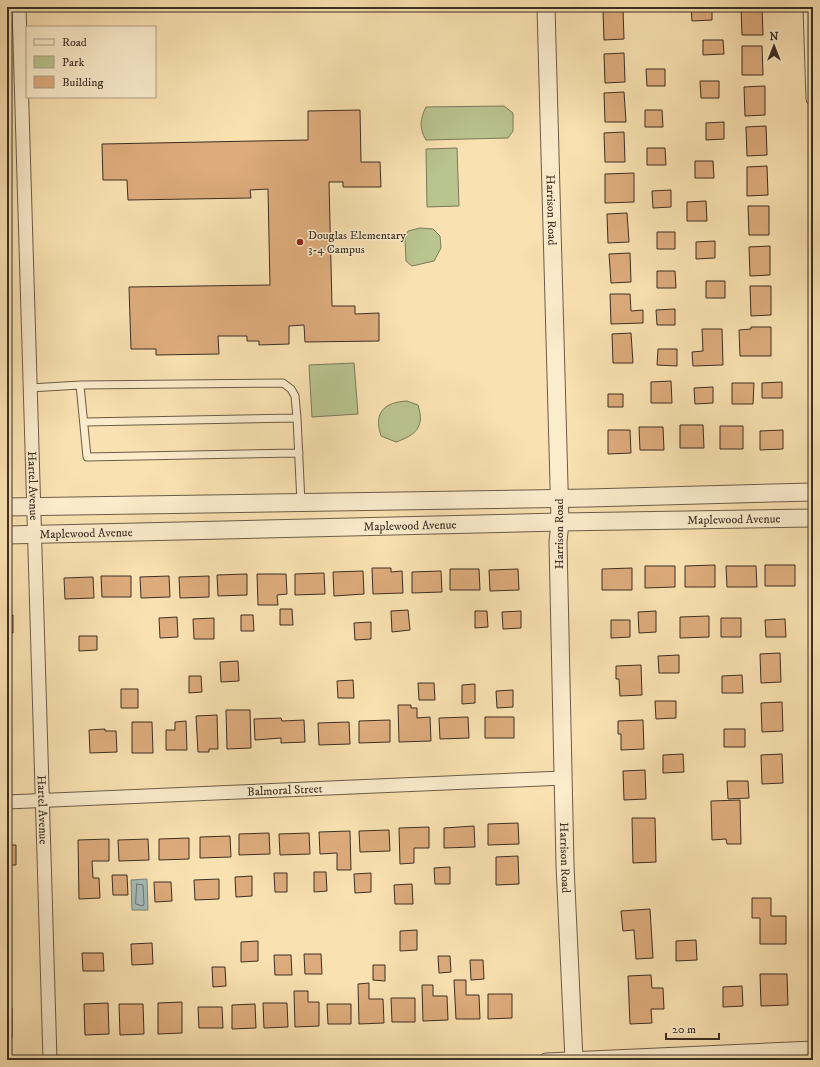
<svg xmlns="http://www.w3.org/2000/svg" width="820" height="1067" font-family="'IM FELL DW Pica',serif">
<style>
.green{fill:#b9c48f;stroke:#7b7a5a}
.water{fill:#a4bab8;stroke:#7b827d}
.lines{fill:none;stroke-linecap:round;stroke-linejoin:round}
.shore{stroke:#70746e;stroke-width:1}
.building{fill:#ddab7c;stroke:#3d2f24}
.service-casing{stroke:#6c5c47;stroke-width:9}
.minor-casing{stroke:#6c5c47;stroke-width:15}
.tertiary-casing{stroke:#6c5c47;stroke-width:19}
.service{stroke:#fbeccc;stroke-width:7}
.minor{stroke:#fbeccc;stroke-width:13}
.tertiary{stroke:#fbeccc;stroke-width:17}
.poi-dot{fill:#8f2418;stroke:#fbeccc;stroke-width:1.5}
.labels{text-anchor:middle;stroke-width:3;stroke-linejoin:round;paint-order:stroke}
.street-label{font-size:12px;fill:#3d2f24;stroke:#fbeccc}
.poi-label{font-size:12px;fill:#3d2f24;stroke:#fbeccc;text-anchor:start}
</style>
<rect width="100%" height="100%" fill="#f9e1b1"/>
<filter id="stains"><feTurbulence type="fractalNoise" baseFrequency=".005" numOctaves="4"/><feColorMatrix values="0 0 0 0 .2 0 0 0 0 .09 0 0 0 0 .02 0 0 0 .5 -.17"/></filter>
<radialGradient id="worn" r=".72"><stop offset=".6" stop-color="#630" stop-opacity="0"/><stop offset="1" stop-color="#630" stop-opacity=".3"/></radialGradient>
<!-- green -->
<path class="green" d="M504,106L513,113V131L508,138L426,140C419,128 420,119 426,107Z
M457,148L459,206L427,207L426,149Z
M420,228L433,229L440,236L441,248L434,261L412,266L406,261L405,239L408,231Z
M354,363L358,414L312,417L309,365Z
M407,401L418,405C425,427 416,435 396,442L381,436C373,412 385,402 407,401Z"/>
<!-- water -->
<path class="water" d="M147,879L148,910H132L131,880Z"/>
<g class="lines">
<!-- shore -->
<path class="shore" d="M137,884L143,885L144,904L143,906L136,904Z"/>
</g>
<!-- building -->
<path class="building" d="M691,7H712V20L692,21Z
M741,7H762L763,35H742Z
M623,10L624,39L604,40L603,11Z
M703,40H723L724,54L703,55Z
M742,46H762L763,75H742Z
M624,53L625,82L605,83L604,54Z
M646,69H665V86H647Z
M700,81H719V98H701Z
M765,86V115L745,116L744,87Z
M624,92L626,122H605L604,93Z
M360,110L361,162H380L381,187H343V182H329L332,306H355V314L379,313V341L305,342L304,325L289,326V344L259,345V341H247V336H218L219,354L156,355V349H131L129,287L270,285L268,189L250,190L251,198L128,200L127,180H103L102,144L308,140V111Z
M645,110H662L663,127H645Z
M724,122V139L706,140V123Z
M766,126L767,155L747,156L746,127Z
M624,132L625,162H605L604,133Z
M647,148H665L666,165H647Z
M695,161H713L714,178H695Z
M767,166L768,195L747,196V167Z
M634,173V202L605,203V174Z
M671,190V207L653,208L652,191Z
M706,201L707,221H687V202Z
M748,206H769V235H749Z
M627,213L629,242L608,243L607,214Z
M657,232H675V249H657Z
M715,241V258L696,259V242Z
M770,246V275L750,276L749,247Z
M630,253L631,282L611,283L609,254Z
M657,271H675L676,288H657Z
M706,281H725V298H706Z
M750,286H771V315L751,316Z
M610,294H630L631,311L643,310V323L611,324Z
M675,309V325H657L656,310Z
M751,327H771V356H740L739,330L751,329Z
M702,329H722L723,365L693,366L692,352L703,351Z
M631,333L633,363H613L612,334Z
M658,349H677V366L657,365Z
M671,381L672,403H651V382Z
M782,382V398H762V383Z
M732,383H754L753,404H732Z
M713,387V403L695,404L694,388Z
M608,394H623V407H608Z
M680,425H703L704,448H680Z
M720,426H743V449H720Z
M639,427H663L664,450H640Z
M608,430H630L631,453L608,454Z
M783,430V449L760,450V431Z
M715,565V587H685V566Z
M765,565H795V586H765Z
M645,566H675V587L645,588Z
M726,566H756L757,587H727Z
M372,568H391V572L402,571L403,593L373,594Z
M632,568V590H602V569Z
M450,569H479L480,590H450Z
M518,569L519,590L490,591L489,570Z
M363,571L364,594L334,596L333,572Z
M441,571L442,592L412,593V572Z
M324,573L325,594L295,595V574Z
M247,574V595L218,596L217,575Z
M257,574H286L287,594L277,595L278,605H258Z
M101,576H131V597H102Z
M169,576L170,597L141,598L140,577Z
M209,576V597L180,598L179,577Z
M93,577L94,598L65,599L64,578Z
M7,579H9L10,602H7Z
M280,609H292L293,625H280Z
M408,610L410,630L392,632L391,611Z
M475,611H487L488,627L475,628Z
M521,611V628L503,629L502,612Z
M656,611V632L639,633L638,612Z
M13,615V633H7V616Z
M241,615H253L254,631H241Z
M709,616V637L680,638V617Z
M177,617L178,637L160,638L159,618Z
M214,618V639H194L193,619Z
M721,618H741V637H721Z
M785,619L786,637H766L765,620Z
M611,620H630V637L611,638Z
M371,622V639L355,640L354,623Z
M79,636H97V650L79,651Z
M780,653L781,682L761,683L760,654Z
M679,655V673H659L658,656Z
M238,661L239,681L221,682L220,662Z
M641,665L642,695L620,696L619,679H616V666Z
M742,675L743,693H722V676Z
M189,676H201L202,692L189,693Z
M353,680L354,698H338L337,681Z
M418,683H434L435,700H419Z
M475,684V703L462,704V685Z
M121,689H138V708H121Z
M513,690V707L497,708L496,691Z
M655,701H676V718L656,719Z
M782,702L783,731L762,732L761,703Z
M398,705H411V708H417V718L430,717L431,741L399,742Z
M226,710H250L251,748L227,749Z
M217,715L218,749H209V752H198L196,716Z
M468,717L469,738L440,739L439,718Z
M485,717H514V738H485Z
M281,718L282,721L304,720L305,742L281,743V738L255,740L254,719Z
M390,720V742L359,743V721Z
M643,720L644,749L621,750V734H618V721Z
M186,721L187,750H166V730H175V722Z
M132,722H152L153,753H132Z
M349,722L350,744L319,745L318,723Z
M105,729V731H116L117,752L90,753L89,730Z
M724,729H745V747H724Z
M683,754L684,772L663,773V755Z
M782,754L783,783L762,784L761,755Z
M645,770L646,799L624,800L623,771Z
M727,781H748L749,798L728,799Z
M740,800L741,844H727L726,839L712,840L711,801Z
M632,818H655L656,862L633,863Z
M518,823L519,844L488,845V824Z
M474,826L475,847L444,848V828Z
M429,827V848H414V863L400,864L399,828Z
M389,830L390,851L360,852L359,831Z
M350,831L351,870H337V853L320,854L319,832Z
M269,833L270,854L239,855V834Z
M309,833L310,854L280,855L279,834Z
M230,836L231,857L200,858V837Z
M189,838V859L159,860V839Z
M109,839V861H92L93,878H99L100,898L79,899L78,840Z
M148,839L149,860L119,861L118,840Z
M7,845H16V865H7Z
M518,856L519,884L496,885V857Z
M450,867V884H435L434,868Z
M314,872H326L327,891L314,892Z
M274,873H287V892H275Z
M371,873V892L355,893L354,874Z
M112,875H127L128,895H113Z
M252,876V896L236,897L235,877Z
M219,879V899L195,900L194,880Z
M154,882H171L172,901L155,902Z
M412,884L413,904H395L394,885Z
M752,898H771V916H786V944H760V918H752Z
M650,909L653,958L636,959L634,930L623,931L621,911Z
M7,914H9V935H7Z
M417,930V950L400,951V931Z
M696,940L697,960L676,961V941Z
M258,941V961L241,962V942Z
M152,943L153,964L132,965L131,944Z
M82,953H103L104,971H83Z
M304,954H321L322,974H305Z
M274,955H291L292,975H275Z
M438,956H450L451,972L439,973Z
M470,960H483L484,979L471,980Z
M373,965H385V981L373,980Z
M212,967H225L226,986L213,987Z
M760,974H787L788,1005L761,1006Z
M651,975L652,988H663L664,1009H651L652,1023L630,1024L628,976Z
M454,980H466V995H479L480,1019H456Z
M369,983V999H383L384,1023L359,1024L358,984Z
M422,985H433V996H447L448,1020L423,1021Z
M742,986L743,1006L723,1007V987Z
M294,991H308V1002H319V1026L295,1027Z
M488,994H512V1018L488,1019Z
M391,998H415V1022H392Z
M182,1002V1033L158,1034V1003Z
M108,1003L109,1034L85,1035L84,1004Z
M263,1003H287L288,1027L264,1028Z
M119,1004H143L144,1034L120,1035Z
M255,1004L256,1028L232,1029V1005Z
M327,1004H351V1024H328Z
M198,1007H222L223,1028H199Z
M7,1008H12V1038H7Z"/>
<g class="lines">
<defs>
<path id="service" d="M80,385L87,457L299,453
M30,388L80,385L283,383L291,389L295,396L297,418L301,503
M84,422L297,418"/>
<g id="minor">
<path id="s1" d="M19,7L50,1060"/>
<path d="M810,7L813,99"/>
<path id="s2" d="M7,802L563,778"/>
<path d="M546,1060L813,1048"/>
</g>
<g id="tertiary">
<path id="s3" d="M546,7L560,522L558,542L565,865L574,1060"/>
<path d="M7,507L589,498L813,492"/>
<path id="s4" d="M7,535L560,522L813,518"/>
</g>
</defs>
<!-- service casing -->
<use href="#service" class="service-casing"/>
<!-- minor casing -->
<use href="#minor" class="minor-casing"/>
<!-- tertiary casing -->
<use href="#tertiary" class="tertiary-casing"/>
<!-- service -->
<use href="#service" class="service"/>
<!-- minor -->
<use href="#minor" class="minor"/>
<!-- tertiary -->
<use href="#tertiary" class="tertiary"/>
</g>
<!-- markers -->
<circle class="poi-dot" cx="300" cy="242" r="4"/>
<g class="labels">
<!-- street labels -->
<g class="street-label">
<text dy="4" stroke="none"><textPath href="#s3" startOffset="203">Harrison Road</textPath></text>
<text dy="4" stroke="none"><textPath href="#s1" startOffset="479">Hartel Avenue</textPath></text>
<text dy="4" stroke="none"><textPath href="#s4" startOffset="727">Maplewood Avenue</textPath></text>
<text dy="4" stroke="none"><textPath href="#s4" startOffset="403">Maplewood Avenue</textPath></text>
<text dy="4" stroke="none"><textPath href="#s4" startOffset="79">Maplewood Avenue</textPath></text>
<text transform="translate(559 534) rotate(-90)" y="4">Harrison Road</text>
<text dy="4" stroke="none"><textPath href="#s2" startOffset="278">Balmoral Street</textPath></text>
<text dy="4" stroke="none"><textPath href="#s1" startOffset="803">Hartel Avenue</textPath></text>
<text dy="4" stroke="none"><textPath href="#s3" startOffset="851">Harrison Road</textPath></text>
</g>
<!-- poi labels -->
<g class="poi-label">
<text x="308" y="239">Douglas Elementary<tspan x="308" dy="14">3-4 Campus</tspan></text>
</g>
</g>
<!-- margin -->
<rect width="820" height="1067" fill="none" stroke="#f9e1b1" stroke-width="24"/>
<rect x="8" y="8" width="804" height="1051" fill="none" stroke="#3d2f24" stroke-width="2"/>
<rect x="12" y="12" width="796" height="1043" fill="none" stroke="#3d2f24"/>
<!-- legend -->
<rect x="26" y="26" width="130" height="72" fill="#fbeccc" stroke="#afa089"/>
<rect x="34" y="39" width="20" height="6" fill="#fbeccc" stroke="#afa089"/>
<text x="62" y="46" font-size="12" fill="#3d2f24">Road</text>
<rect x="34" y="56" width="20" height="12" fill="#b9c48f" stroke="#afa089"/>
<text x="62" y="66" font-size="12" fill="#3d2f24">Park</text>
<rect x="34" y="76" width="20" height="12" fill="#ddab7c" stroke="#afa089"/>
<text x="62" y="86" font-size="12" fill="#3d2f24">Building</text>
<!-- north arrow -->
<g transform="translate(774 46)" stroke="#fbeccc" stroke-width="3" paint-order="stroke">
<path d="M0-3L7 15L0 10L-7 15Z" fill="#3d2f24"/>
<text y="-6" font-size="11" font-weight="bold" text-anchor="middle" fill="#3d2f24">N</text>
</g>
<!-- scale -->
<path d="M666 1033v6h53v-6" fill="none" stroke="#3d2f24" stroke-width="2"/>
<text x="672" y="1033" font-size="12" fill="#3d2f24" stroke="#fbeccc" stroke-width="3" paint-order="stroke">20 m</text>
<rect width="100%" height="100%" filter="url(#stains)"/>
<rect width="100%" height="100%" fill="url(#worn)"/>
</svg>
